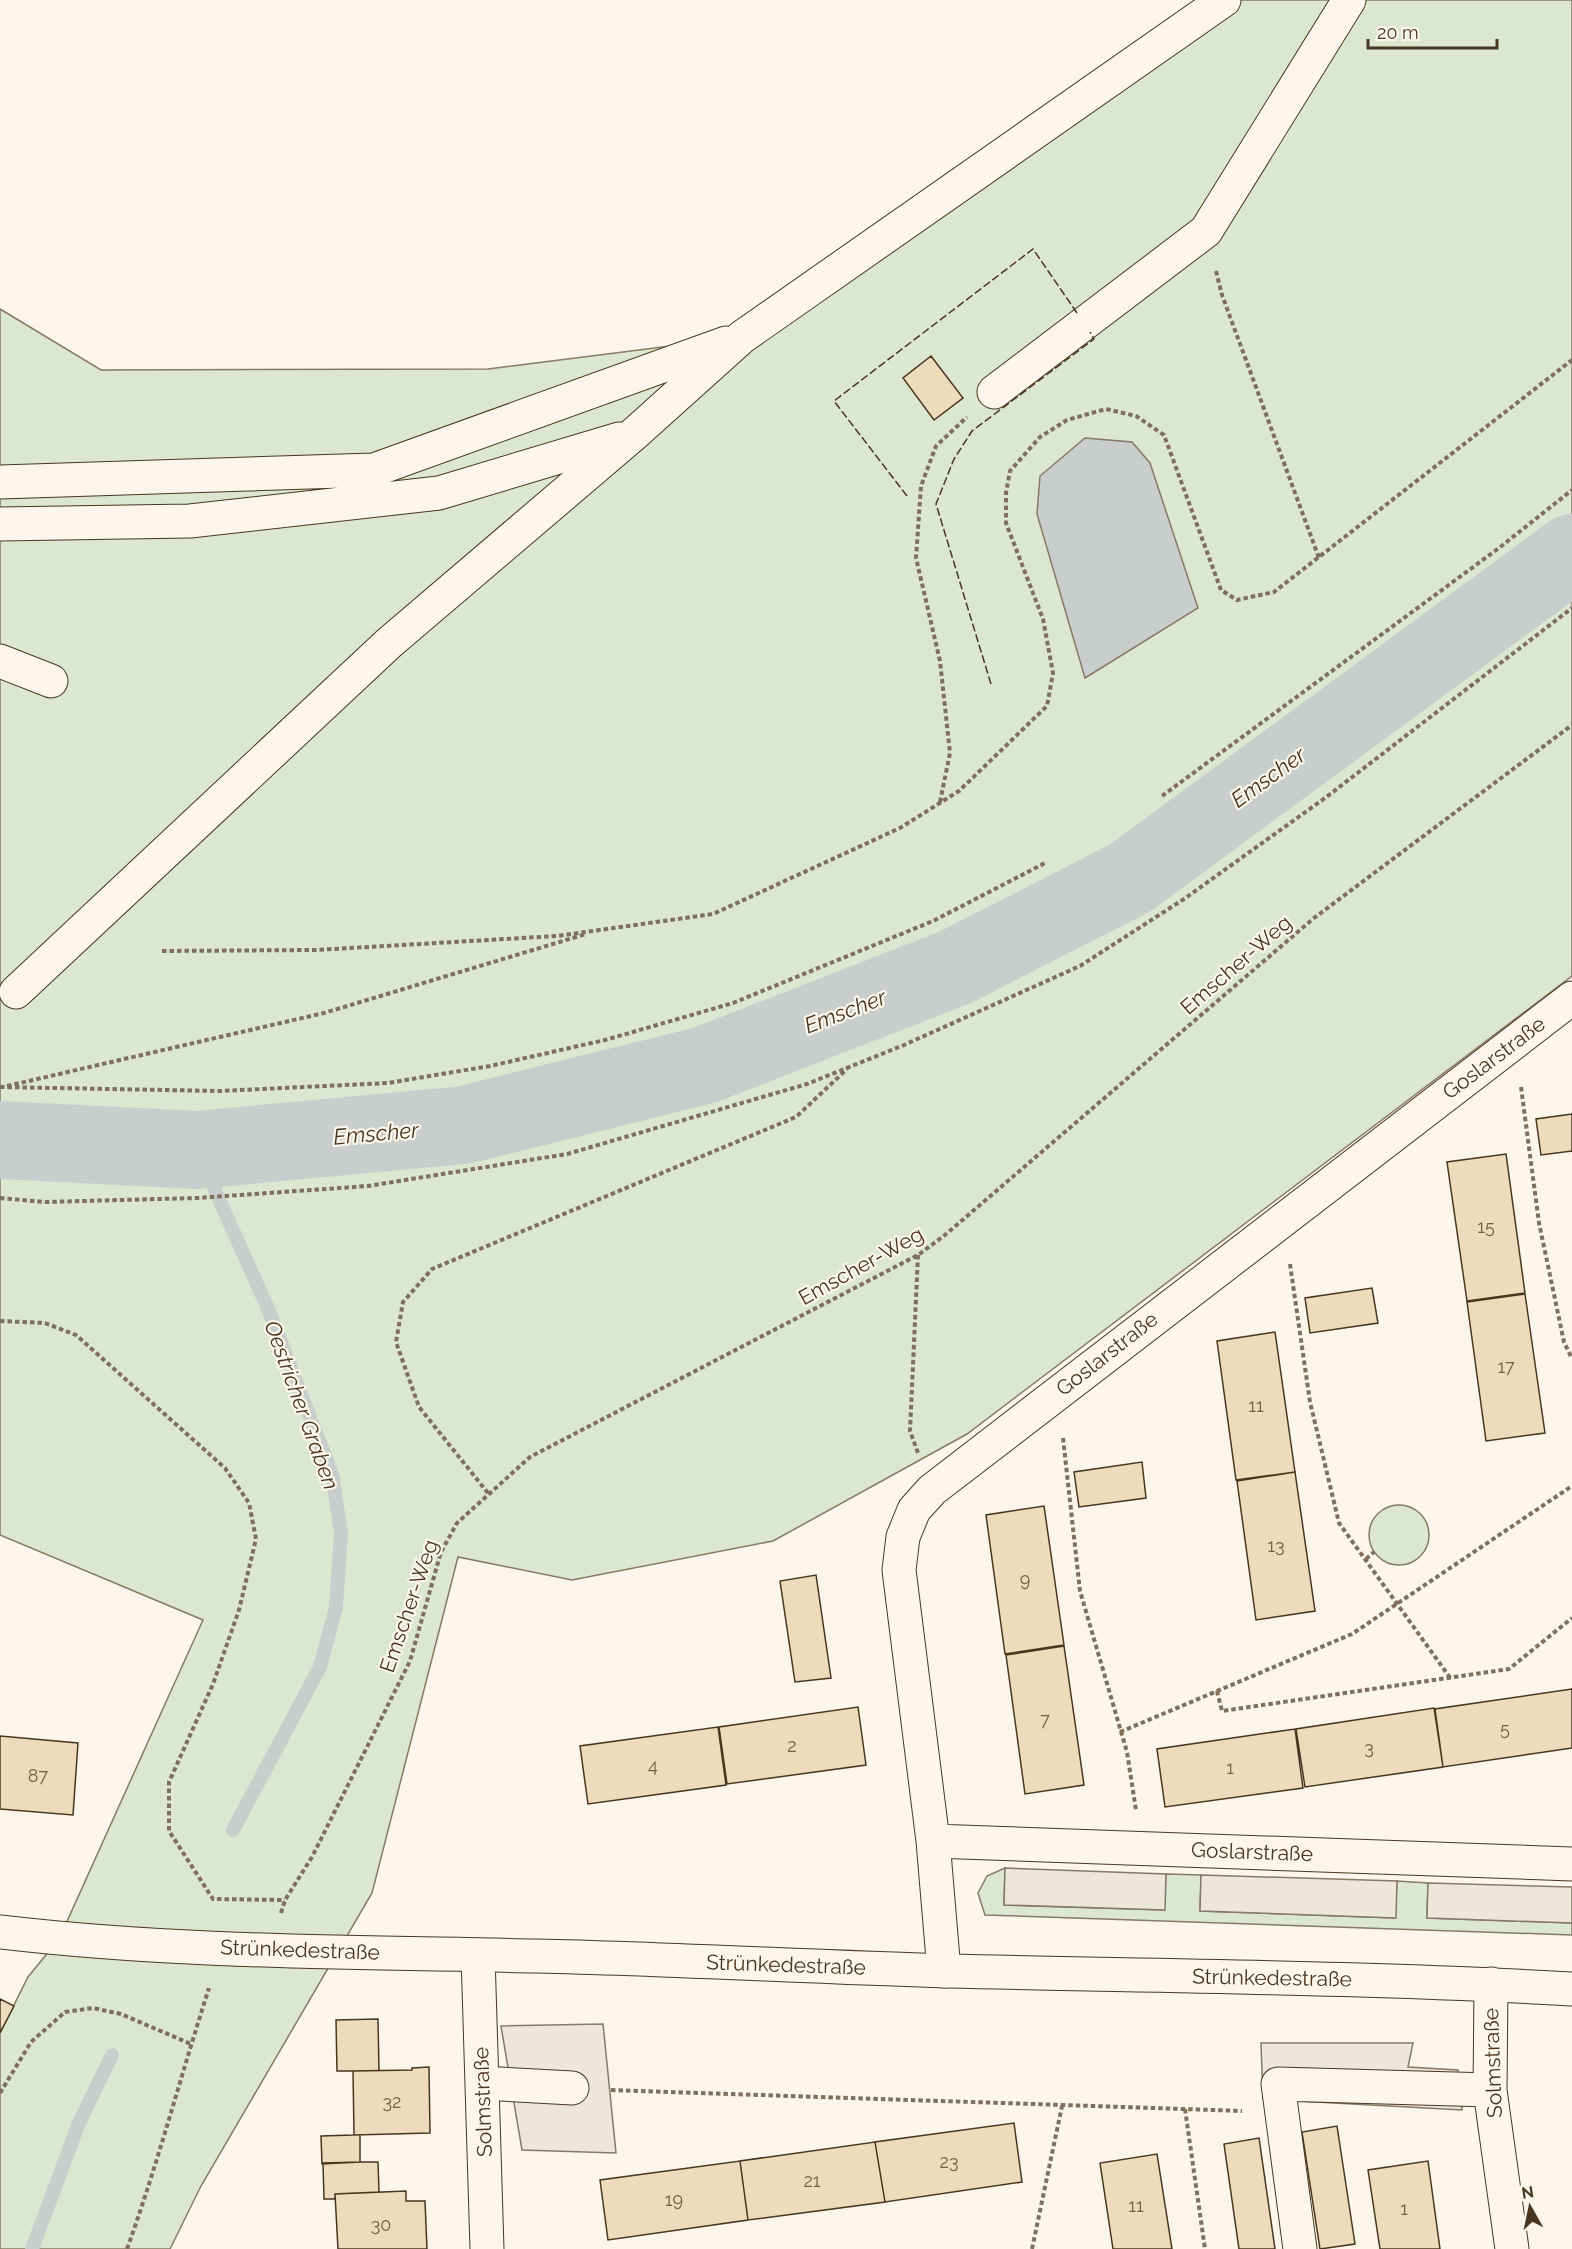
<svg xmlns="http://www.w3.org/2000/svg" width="1572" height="2249" font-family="Raleway,sans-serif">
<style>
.green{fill:#dce7d0;stroke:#887966;stroke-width:1.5}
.parking{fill:#ede7d9;stroke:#887966;stroke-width:1.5}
.water{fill:#c9cecd;stroke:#887966;stroke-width:1.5}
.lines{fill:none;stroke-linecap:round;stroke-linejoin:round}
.stream{stroke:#c9cecd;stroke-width:14}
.river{stroke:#c9cecd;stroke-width:78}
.building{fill:#ecdcbc;stroke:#4a3520;stroke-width:1.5}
.minor-casing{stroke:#4a3520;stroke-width:35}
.major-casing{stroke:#4a3520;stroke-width:35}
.path{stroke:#7f6f5c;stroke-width:4;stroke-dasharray:4.5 3;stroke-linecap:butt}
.minor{stroke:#fbf6e9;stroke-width:33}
.major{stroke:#fbf6e9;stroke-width:33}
.fence{stroke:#4a3520;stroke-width:1.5;stroke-dasharray:8 3;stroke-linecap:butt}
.labels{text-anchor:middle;stroke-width:4.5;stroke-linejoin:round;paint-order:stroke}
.number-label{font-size:18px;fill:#725f47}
.street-label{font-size:21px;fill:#4a3520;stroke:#fbf6e9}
.water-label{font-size:22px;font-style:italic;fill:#4a3520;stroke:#fbf6e9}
</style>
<rect width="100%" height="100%" fill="#fbf6e9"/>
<!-- green -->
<path class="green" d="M1202,0H1572V976L967,1434L773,1541L572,1580L458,1557L372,1893L201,2186L170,2249H0V2033L28,1977L59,1939L203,1620L0,1535V309L101,370L488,369L742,337Z
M1369 1535a30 30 0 1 1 60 0a30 30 0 1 1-60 0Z
M1005,1868L1004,1905L1164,1910L1166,1874L1201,1875L1200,1911L1395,1918L1397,1881L1428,1883L1427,1918L1572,1923V1935L985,1915L978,1893L987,1876Z"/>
<!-- parking -->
<path class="parking" d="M1005,1868L1166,1874L1165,1910L1004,1905Z
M1201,1875L1397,1881L1396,1918L1200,1911Z
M1428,1883L1572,1887V1923L1427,1918Z
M603,2024L616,2153L522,2150L501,2026Z
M1261,2043H1413L1408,2067L1458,2070L1462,2110L1263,2099Z"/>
<!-- water -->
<path class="water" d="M1085,438L1132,442L1150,463L1198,608L1085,678L1037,514L1040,476Z"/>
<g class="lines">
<!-- stream -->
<path class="stream" d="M197,1150L269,1311L332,1474L341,1532L336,1607L320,1667L233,1830
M32,2249L79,2123L112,2055"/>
<!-- river -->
<path class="river" d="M0,1140L197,1150L464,1125L705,1065L956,967L1130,878L1572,553"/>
</g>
<!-- building -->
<path class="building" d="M931,356L963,398L934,420L903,378Z
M1572,1114V1151L1541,1155L1536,1119Z
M1506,1154L1525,1293L1467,1301L1447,1162Z
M1372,1288L1378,1323L1310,1333L1305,1298Z
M1525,1294L1545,1433L1486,1441L1467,1302Z
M1275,1332L1295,1472L1236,1480L1217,1341Z
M1142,1462L1146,1498L1079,1507L1074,1472Z
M1295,1472L1315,1611L1256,1620L1237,1481Z
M1044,1506L1064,1645L1005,1654L986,1515Z
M816,1575L831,1678L795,1682L780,1581Z
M1064,1646L1084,1785L1025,1794L1006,1655Z
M1572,1689V1748L1443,1767L1435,1709Z
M858,1707L866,1765L727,1784L719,1727Z
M1434,1708L1443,1767L1305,1787L1296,1729Z
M718,1727L726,1785L588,1804L580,1746Z
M1295,1729L1303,1788L1165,1807L1157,1749Z
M0,1736L78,1743L73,1815L0,1809Z
M0,1999L14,2006L0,2033Z
M378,2019L379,2071H337L336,2020Z
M429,2067L430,2133L354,2135L353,2071L412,2070V2068Z
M1014,2123L1022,2182L885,2202L875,2142Z
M1337,2126L1355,2244L1320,2249L1302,2132Z
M354,2135H360V2162L322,2164L321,2136Z
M1259,2138L1275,2249H1239L1224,2144Z
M875,2142L885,2202L748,2220L740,2161Z
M1157,2154L1172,2249H1113L1100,2163Z
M740,2161L748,2220L608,2240L600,2180Z
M1428,2161L1440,2249H1380L1368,2170Z
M360,2162H378L379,2192L335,2194V2199H324L323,2163Z
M406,2191V2201H425L427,2249H338L335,2194Z"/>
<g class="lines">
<defs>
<path id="minor" d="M994,392L1206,231L1349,0
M0,482L374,470L726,343
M0,524L190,521L439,493L619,439
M0,661L51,681
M16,992L389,643L633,435L742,337L1224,0
M933,1841L1572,1864
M478,1955L487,2249
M944,1971L933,1841L899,1570L903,1537L914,1510L932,1490L1572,998
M1491,1984L1490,2090L1512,2249
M482,2083L572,2088
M1300,2249L1278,2084L1490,2090"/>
<path id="major" d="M0,1932C178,1953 358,1952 537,1956C674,1959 811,1967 948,1971C1156,1976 1364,1977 1572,1989"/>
</defs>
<!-- minor casing -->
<use href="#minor" class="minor-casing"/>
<!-- major casing -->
<use href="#major" class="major-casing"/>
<!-- path -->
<path class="path" d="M1216,271L1222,295L1319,558
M1162,796L1499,548L1572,490
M940,802L950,753L940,661L916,558L921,486L936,446L967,417
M162,951L316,950L557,936L713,914L900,828L959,791L1047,706L1053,673L1043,619L1006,523V493L1010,471L1040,437L1067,420L1106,409L1136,416L1164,435L1221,590L1237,600L1274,592L1572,360
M7,1086L324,1013L586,934
M0,1087L220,1091L388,1083L490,1066L605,1040L733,1003L933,921L1047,862
M1521,1087L1539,1223L1564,1342L1572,1359
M0,1198L45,1202L197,1198L368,1186L567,1154L807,1084L904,1045L1080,966L1184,899L1325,798L1572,608
M918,1255L910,1431L918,1453
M1290,1264L1310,1402L1339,1523L1451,1679
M0,1321L45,1323L76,1335L225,1468L249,1503L256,1539L239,1610L213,1684L169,1782V1831L213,1899L285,1900
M1063,1438L1080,1591L1127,1752L1136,1810
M488,1493L419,1407L396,1342L403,1302L432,1269L796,1117L847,1069
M1366,1559L1374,1552
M1217,1691L1222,1711L1509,1669L1572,1618
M1120,1732L1352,1634L1572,1486
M281,1913L285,1900L312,1857L410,1661L441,1552L457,1523L530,1457L918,1255L945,1235L1314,918L1572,725
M611,2090L1242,2111
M0,2093L31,2042L65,2012L93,2008L121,2014L191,2044
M1185,2109L1205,2249
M127,2249C158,2163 181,2075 209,1988
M1032,2249L1062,2106"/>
<!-- minor -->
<use href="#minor" class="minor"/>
<!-- major -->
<use href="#major" class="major"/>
<!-- fence -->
<path class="fence" d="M907,496L834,401L1033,249L1077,313
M991,684L936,504L954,459L972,431L1094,339L1090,332"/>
</g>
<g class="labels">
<!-- number labels -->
<g class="number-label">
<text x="1486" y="1233">15</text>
<text x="1506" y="1373">17</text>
<text x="1256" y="1412">11</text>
<text x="1276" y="1552">13</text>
<text x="1025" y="1586">9</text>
<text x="1045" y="1726">7</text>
<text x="1505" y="1735">5</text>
<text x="792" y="1752">2</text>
<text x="1369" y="1754">3</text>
<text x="653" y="1772">4</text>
<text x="1230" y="1774">1</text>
<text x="38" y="1782">87</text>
<text x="392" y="2108">32</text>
<text x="949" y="2168">23</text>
<text x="812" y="2187">21</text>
<text x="674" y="2206">19</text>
<text x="1136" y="2212">11</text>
<text x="1404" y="2215">1</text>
<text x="381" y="2231">30</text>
</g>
<!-- street labels -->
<g class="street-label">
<text transform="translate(1236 965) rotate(-41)" y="7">Emscher-Weg</text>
<text transform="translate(1494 1058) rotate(-37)" y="7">Goslarstraße</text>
<text transform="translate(861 1266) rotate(-29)" y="7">Emscher-Weg</text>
<text transform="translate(1107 1354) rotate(-38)" y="7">Goslarstraße</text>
<text transform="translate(409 1606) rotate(-71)" y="7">Emscher-Weg</text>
<text transform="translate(1252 1852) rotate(2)" y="7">Goslarstraße</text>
<text transform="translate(300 1950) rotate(2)" y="7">Strünkedestraße</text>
<text transform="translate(786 1965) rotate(2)" y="7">Strünkedestraße</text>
<text transform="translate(1272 1978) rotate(1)" y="7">Strünkedestraße</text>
<text transform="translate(1493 2063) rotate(-92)" y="7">Solmstraße</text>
<text transform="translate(483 2102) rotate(-92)" y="7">Solmstraße</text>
</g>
<!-- water labels -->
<g class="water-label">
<text transform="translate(1268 777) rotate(-36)" y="8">Emscher</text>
<text transform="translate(845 1011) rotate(-21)" y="8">Emscher</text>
<text transform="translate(376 1133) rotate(-5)" y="8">Emscher</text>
<text transform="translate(302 1405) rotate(70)" y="8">Oestricher Graben</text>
</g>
</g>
<!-- north arrow -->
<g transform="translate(1530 2207) rotate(351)" stroke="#fbf6e9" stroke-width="4.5" paint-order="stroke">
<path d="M0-4.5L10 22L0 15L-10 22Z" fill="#4a3520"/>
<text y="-9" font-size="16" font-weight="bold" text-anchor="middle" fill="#4a3520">N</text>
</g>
<!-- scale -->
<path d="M1368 39v9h129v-9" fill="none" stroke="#4a3520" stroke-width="3"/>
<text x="1377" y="39" font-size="18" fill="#4a3520" stroke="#fbf6e9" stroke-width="4.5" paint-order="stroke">20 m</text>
</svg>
